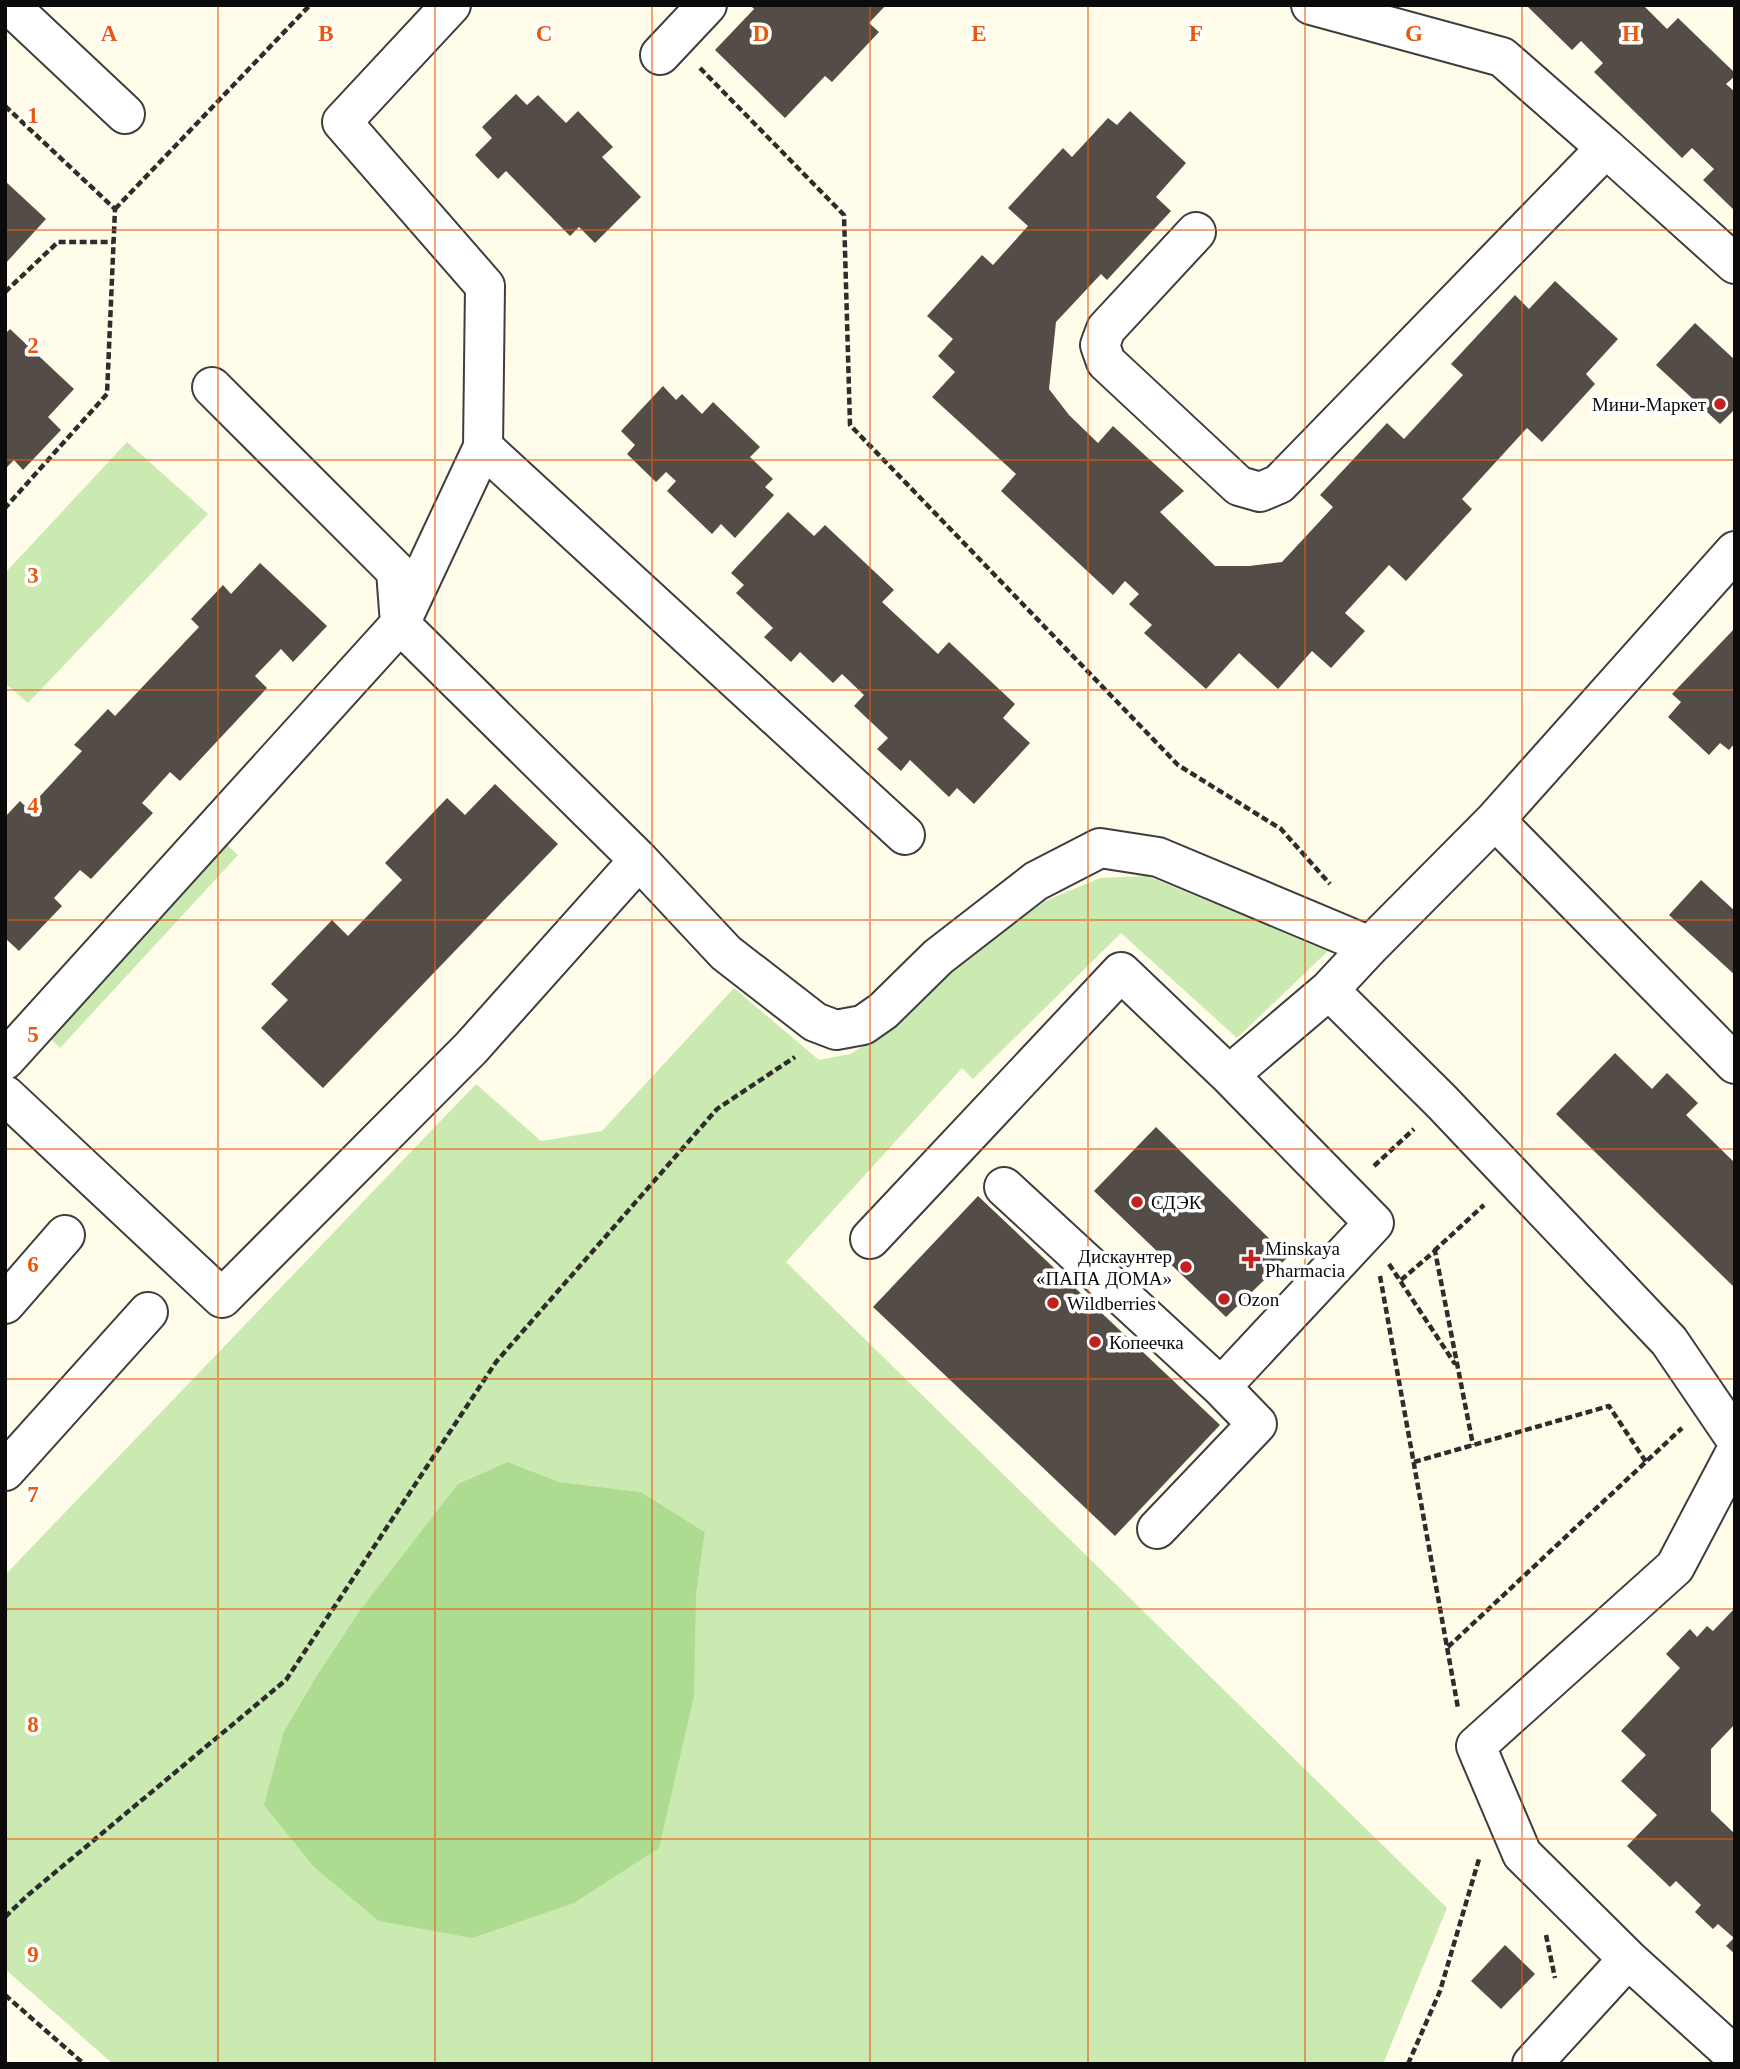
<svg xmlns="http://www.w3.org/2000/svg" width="1740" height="2069" font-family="Georgia,serif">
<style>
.green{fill:#cbeab2;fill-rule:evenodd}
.forest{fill:#addc91}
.building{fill:#544d47}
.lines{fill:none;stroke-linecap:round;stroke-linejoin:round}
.minor-casing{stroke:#3e3e3e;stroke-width:42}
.path{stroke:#2d2d2d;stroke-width:4.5;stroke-dasharray:7 3.5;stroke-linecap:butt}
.minor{stroke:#fff;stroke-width:38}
.grid{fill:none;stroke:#e8590c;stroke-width:2;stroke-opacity:0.55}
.poi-dot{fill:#c0231e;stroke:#fff;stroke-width:2.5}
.labels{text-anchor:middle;stroke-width:7;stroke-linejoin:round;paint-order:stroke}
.poi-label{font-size:19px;fill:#0b0b0b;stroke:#fff;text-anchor:start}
.grid-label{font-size:23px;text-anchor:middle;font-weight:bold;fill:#e8590c;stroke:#fff;stroke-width:7;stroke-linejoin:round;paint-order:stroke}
</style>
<rect width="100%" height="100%" fill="#fffcea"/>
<!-- green -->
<path class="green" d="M127,442L208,514L28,703L5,683V573Z
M201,821L238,855L60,1048L23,1013Z
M1147,876L1328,951L1237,1038L1121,933L973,1079L962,1068L786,1262L1447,1908L1383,2064H113L5,1969V1575L476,1084L541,1141L602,1131L734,988L819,1060L850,1054L880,1036L950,971L1045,901L1100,878ZM508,1462L560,1482L641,1492L705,1532L696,1595L284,1731L317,1675L358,1613Z"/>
<!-- forest -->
<path class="forest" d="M508,1462L560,1482L641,1492L705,1532L696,1595L694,1696L659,1848L574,1903L472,1938L379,1921L314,1867L264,1805L284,1731L317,1675L358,1613L458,1484Z"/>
<!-- building -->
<path class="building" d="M750,5H886L869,23L879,32L832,82L825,76L785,118L715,50L754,9Z
M1526,5H1643L1667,29L1678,18L1735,73V76L1726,84L1735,92V211L1703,180L1714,169L1692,148L1682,158L1594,72L1603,63L1581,41L1572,50Z
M516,94L527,105L538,95L566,123L578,111L613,147L602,157L641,197L595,243L579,227L570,236L506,171L498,179L475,155L492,138L482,127Z
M1130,111L1186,163L1156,197L1171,211L1107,280L1101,274L1056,322L1049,389L1069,415L1098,443L1113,426L1184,491L1160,512L1215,566H1249L1282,562L1333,507L1320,495L1387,423L1404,439L1463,375L1451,364L1515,295L1529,309L1555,281L1618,339L1586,374L1595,384L1542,442L1527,428L1462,499L1472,509L1406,581L1389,565L1345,613L1365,631L1331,668L1312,651L1278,689L1239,653L1206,689L1144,633L1152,625L1129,604L1139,594L1125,581L1113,595L1001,491L1016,474L932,397L955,372L938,356L953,339L927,316L982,255L993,265L1028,226L1008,208L1063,148L1072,157L1108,118L1117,125Z
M5,181L46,219L5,264Z
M1695,323L1735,360V409L1720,424L1656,365Z
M10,329L74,389L48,417L61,430L23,470L14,460L5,469V334Z
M663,386L676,400L682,394L702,414L713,402L760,447L750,457L773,479L765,487L774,495L735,538L721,524L712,534L667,491L676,481L666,472L656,482L627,454L635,445L621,431Z
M788,512L814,536L825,525L894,590L882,602L938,654L949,642L1015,704L1003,718L1030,743L974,804L957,788L949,797L910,760L901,771L877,749L888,738L854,706L864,695L842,674L833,683L800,652L791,662L764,637L773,628L736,593L744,585L731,573Z
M260,563L327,626L293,662L281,649L255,676L267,688L180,781L170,772L142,803L153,813L91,879L80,870L54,898L62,906L19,951L5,938V817L20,801L28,809L82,751L74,745L108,709L115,716L199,627L191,619L223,585L231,594Z
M1735,628V743L1729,750L1720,743L1709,755L1668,717L1681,702L1672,694Z
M495,784L558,844L323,1088L261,1028L288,1000L271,984L332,920L348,936L402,880L385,863L447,798L465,815Z
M1701,880L1735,911V975L1669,915Z
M1615,1053L1652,1089L1667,1073L1698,1103L1686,1115L1735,1163V1288L1556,1114Z
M1156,1127L1288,1257L1226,1317L1094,1191Z
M978,1196L1220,1425L1115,1536L873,1307Z
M1735,1608V1724L1711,1749V1811L1735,1834V1954L1726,1946L1734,1938L1718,1924L1713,1929L1695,1912L1701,1905L1676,1881L1670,1887L1627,1846L1657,1815L1621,1781L1646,1755L1621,1731L1680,1668L1666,1654L1690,1629L1697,1637L1707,1626L1713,1631Z
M1505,1945L1535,1974L1501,2009L1471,1981Z"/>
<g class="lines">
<defs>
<path id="minor" d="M9,5L125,114
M451,5L342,122L485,286L483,447L905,835
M660,55L707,5
M1606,148L1735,264
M1196,232L1106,329L1100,345L1106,362L1239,486L1260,492L1279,484L1606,148L1502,57L1311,5
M483,447L400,624L639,860L726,953L815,1022L836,1030L863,1025L883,1011L938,957L1036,881L1100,848L1158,857L1370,946
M1495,820L1735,1064
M1329,990L1442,1102L1669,1341L1735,1438
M5,1060L400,624L396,571L212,387
M5,1095L222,1298L471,1048L639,860
M1004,1187L1221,1387L1374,1223L1229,1075L1329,990L1370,946L1495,820L1735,551
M870,1239L1121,972L1229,1075
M5,1304L65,1235
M1735,1453L1675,1567L1476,1746L1522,1854L1628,1959L1735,2056
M5,1471L148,1312
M1157,1529L1257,1424L1221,1387
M1532,2064L1628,1959"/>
</defs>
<!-- minor casing -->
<use href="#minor" class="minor-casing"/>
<!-- path -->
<path class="path" d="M700,68L844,215L850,425L1178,765L1281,829L1330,884
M5,106L115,209L107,394L5,508
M115,209L310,5
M5,292L58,242H113
M1374,1166L1414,1129
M1434,1251L1484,1205
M1389,1264L1455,1364
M1380,1276L1458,1708
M1401,1280L1435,1251L1473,1445
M1414,1462L1609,1406L1646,1462
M1448,1647L1682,1428
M5,1917L28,1895L286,1680L496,1362L717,1109L795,1057
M1546,1935L1555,1978
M5,1995L84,2064
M1408,2064L1440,1991L1479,1859"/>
<!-- minor -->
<use href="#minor" class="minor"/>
</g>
<!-- grid -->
<path class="grid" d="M218,5V2064M435,5V2064M652,5V2064M870,5V2064M1088,5V2064M1305,5V2064M1522,5V2064M5,230H1735M5,460H1735M5,690H1735M5,920H1735M5,1149H1735M5,1379H1735M5,1609H1735M5,1839H1735"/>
<!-- markers -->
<g class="poi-dot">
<circle cx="1720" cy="404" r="7"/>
<circle cx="1137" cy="1202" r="7"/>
<path d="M1247.5 1248.5h7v7h7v7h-7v7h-7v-7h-7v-7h7z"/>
<circle cx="1186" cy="1267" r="7"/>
<circle cx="1224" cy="1299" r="7"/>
<circle cx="1053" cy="1303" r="7"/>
<circle cx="1095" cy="1342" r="7"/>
</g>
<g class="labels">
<!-- poi labels -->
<g class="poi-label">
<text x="1706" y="411" text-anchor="end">Мини-Маркет</text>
<text x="1151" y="1209">СДЭК</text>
<text x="1265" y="1255">Minskaya<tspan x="1265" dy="22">Pharmacia</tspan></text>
<text x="1172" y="1263" text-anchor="end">Дискаунтер<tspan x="1172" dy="22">«ПАПА ДОМА»</tspan></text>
<text x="1238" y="1306">Ozon</text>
<text x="1067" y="1310">Wildberries</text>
<text x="1109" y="1349">Копеечка</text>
</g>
</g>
<g class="grid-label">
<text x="109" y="41">A</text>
<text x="326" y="41">B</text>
<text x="544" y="41">C</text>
<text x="761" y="41">D</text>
<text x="979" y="41">E</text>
<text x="1196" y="41">F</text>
<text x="1414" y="41">G</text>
<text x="1631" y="41">H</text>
<text x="33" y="123">1</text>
<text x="33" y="353">2</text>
<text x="33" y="583">3</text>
<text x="33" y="813">4</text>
<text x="33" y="1042">5</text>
<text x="33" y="1272">6</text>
<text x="33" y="1502">7</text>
<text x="33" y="1732">8</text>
<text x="33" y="1962">9</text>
</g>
<!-- border -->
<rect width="1740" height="2069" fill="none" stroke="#0b0b0b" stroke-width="14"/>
</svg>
